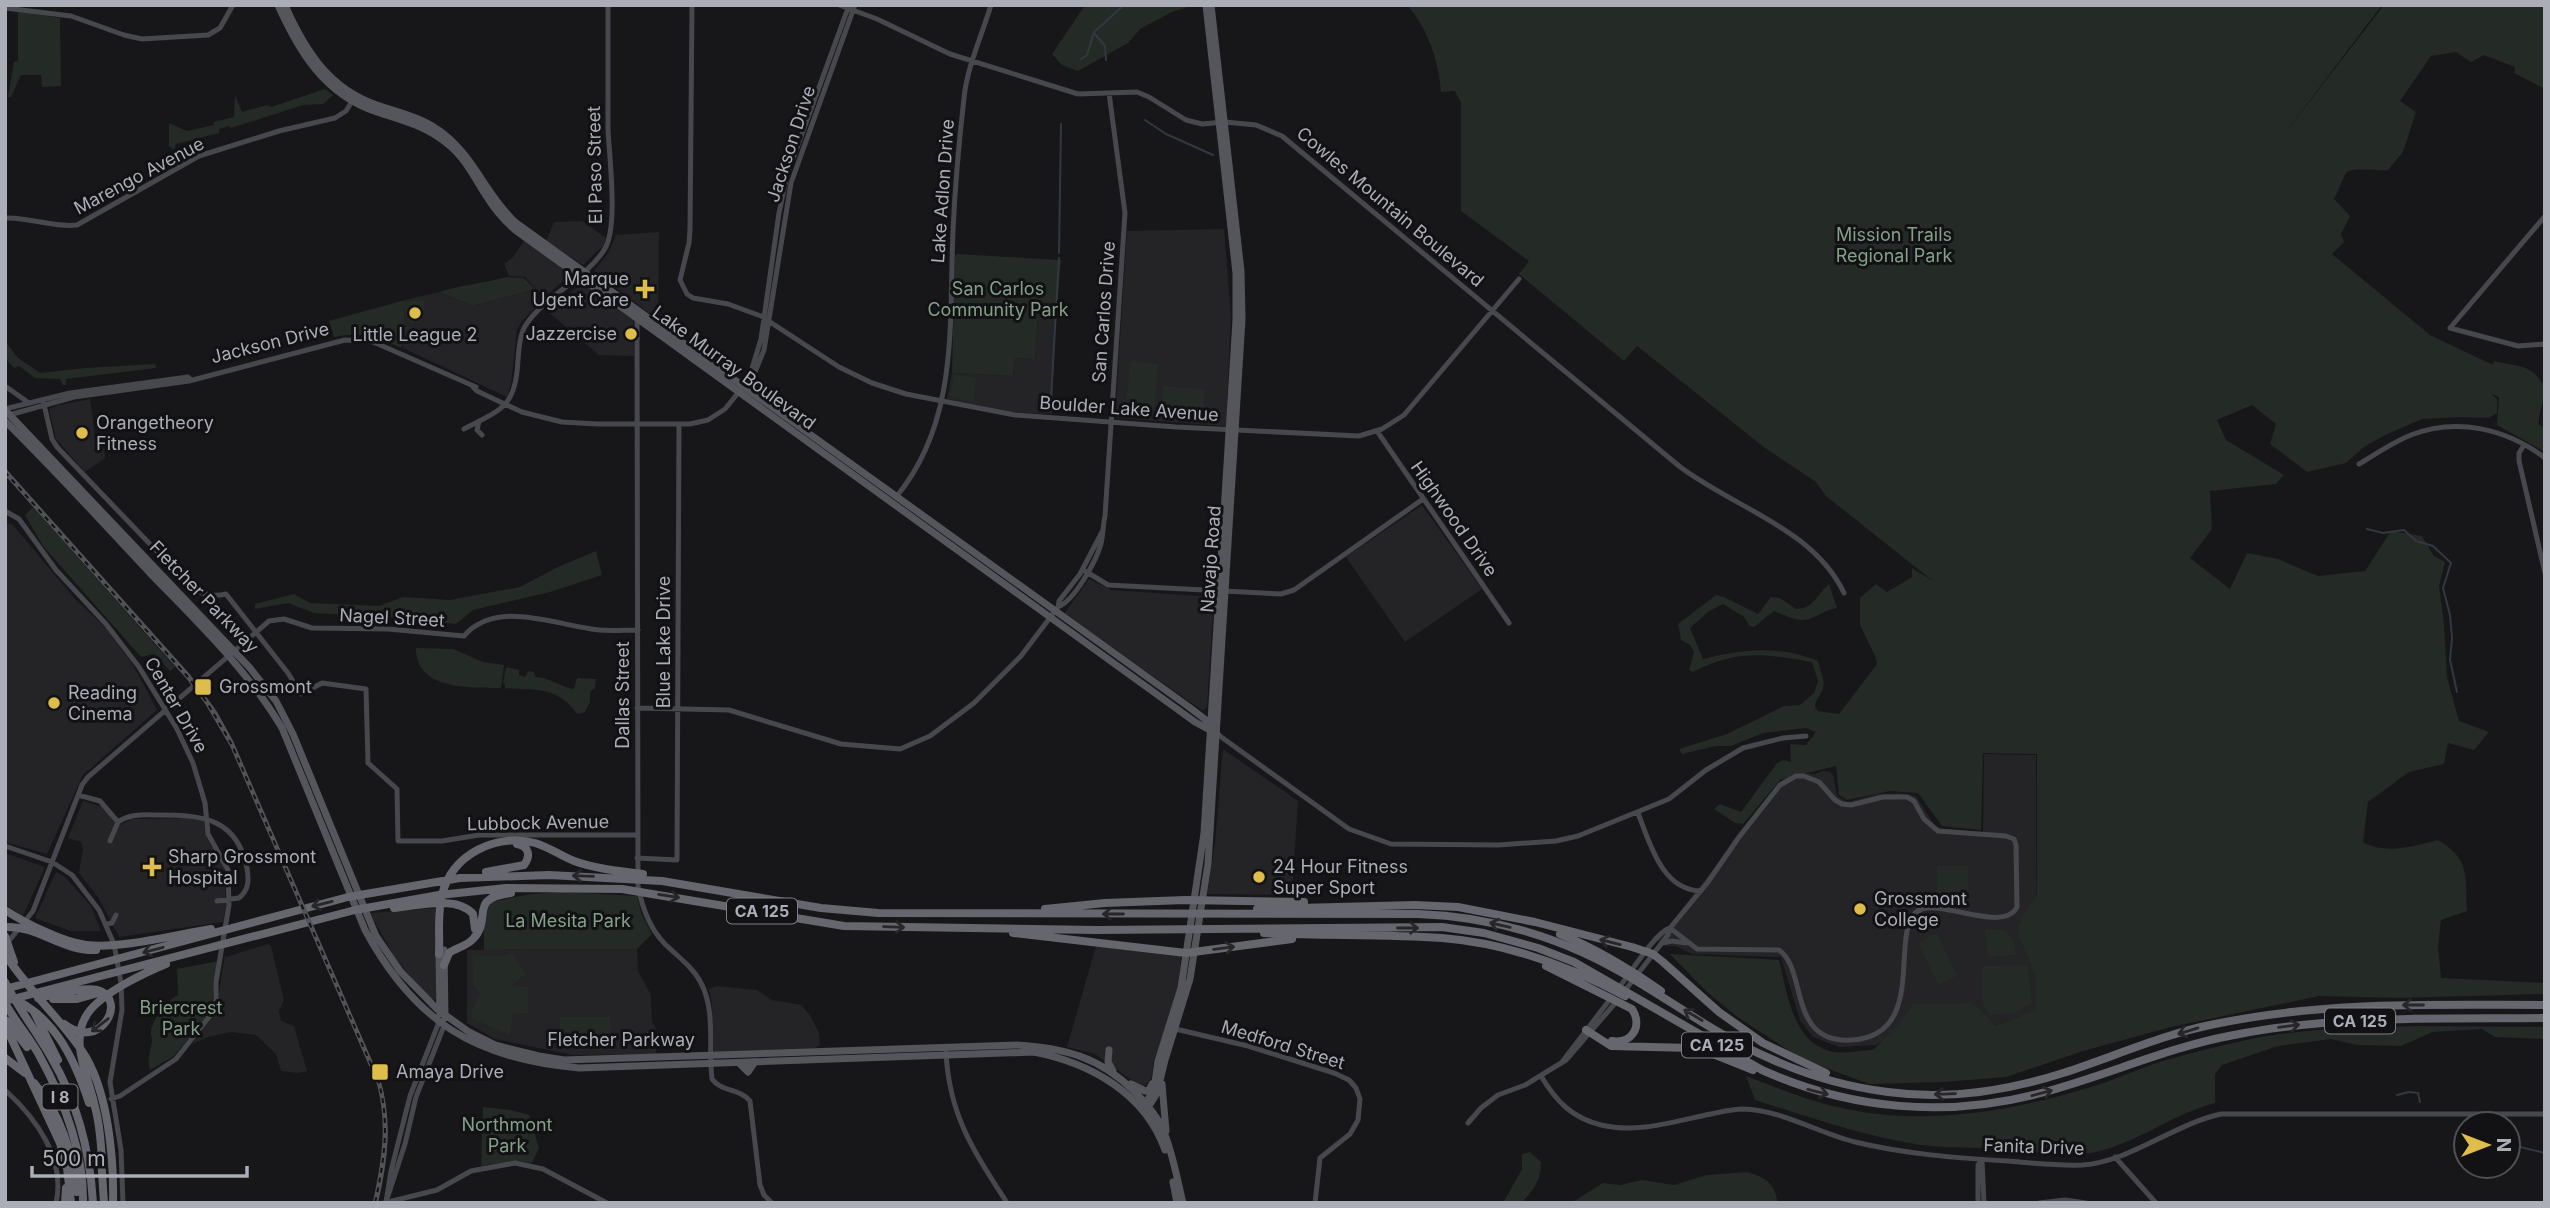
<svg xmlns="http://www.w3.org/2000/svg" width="2550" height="1208" font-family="Inter,sans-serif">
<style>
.built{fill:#242326}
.green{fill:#242a25}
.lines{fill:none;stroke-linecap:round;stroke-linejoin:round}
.stream{stroke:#323840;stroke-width:2}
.secondary{stroke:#47484d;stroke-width:5}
.primary{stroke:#55565c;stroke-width:7}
.highway{stroke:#65666e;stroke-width:8}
.tram{stroke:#525358;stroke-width:2}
.rail-casing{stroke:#525358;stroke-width:4.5}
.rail{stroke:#121214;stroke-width:2;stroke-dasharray:5;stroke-linecap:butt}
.oneway{stroke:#27272a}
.poi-dot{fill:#debd4a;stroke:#121214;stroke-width:2.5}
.labels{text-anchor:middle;stroke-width:6;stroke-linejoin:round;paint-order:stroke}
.shield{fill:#121214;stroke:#7d7e86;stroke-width:2}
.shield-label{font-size:16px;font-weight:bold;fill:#abadb7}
.street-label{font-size:18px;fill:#abadb7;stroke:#121214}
.park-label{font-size:18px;fill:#84a089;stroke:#121214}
.poi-label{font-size:18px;fill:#abadb7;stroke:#121214;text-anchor:start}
</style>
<rect width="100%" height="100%" fill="#171719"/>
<!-- built -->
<path class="built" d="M582,221L606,238L603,246L583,265L546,241L554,222Z
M1224,229L1231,315L1226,426L1115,418L1127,231Z
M659,232L658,320L594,271L609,252L616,235Z
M525,240L570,275L544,298L525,277L509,276L504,264L513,257Z
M583,282L633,318L634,356L599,355L547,311Z
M529,291L539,299L537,306L523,320L517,329L511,384L507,397L403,348L405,300L439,292L473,306Z
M1038,316L1056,318L1052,414L1010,412L947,399L952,373L1013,376L1015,358L1035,359Z
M90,399L95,437L104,449L105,458L85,472L56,439L49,409L59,405Z
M1422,505L1482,589L1405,642L1346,557Z
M5,523L12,524L75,599L107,629L133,665L157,710L83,775L47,854L5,842Z
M1089,579L1112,590L1214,597L1207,707L1203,711L1064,614Z
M1223,749L1298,801L1292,895L1207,894L1215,843Z
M1984,754L2036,755L2037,1014L1996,1026L1971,1006H1911L1897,1032L1876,1045L1839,1047L1813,1037L1800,1020L1781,957L1692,954L1676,946H1666L1657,941L1785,777L1797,773L1815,774L1823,771L1830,772L1833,775L1837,796L1848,802L1877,794L1899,793L1916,796L1935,826L1945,829L1983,832Z
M83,801L103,807L120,825L132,819L194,818L203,820L207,839L222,863L225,872L226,906L223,922L119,937L98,897L79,873L83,849L81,842L68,838Z
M5,853L45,867L23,916L5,904Z
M56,872L65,877L91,906L101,931H70L35,918Z
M435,908L438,1002L426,995L395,958L370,913Z
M268,944L271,946L284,1000L279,1010L281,1021L294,1026L307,1071L299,1073L281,1071L276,1054L256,1035L231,1032L208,1037L192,1044L216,1010L225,955L226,957Z
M1096,946L1181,955L1179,986L1172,1011L1154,1060L1151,1079L1143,1088L1095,1054L1067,1047Z
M637,949L638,971L651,995L652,1022L656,1028V1054L573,1055L495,1039L467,1023V950Z
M716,986L757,990L772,1000L801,1005L810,1015L819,1033L820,1045L815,1048L714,1052L712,1005L709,989Z"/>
<!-- green -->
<path class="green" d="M1085,5H1195L1172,12L1140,29L1128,43L1078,71L1062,65L1052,54Z
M1407,5H2382L2278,142L2384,5H2545V89L2514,73L2515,67L2484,55L2471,62L2456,52L2431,56L2400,101L2416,112L2403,152L2388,170C2380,171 2352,167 2347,172C2342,178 2339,191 2334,199L2350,216L2341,234L2344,242L2332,254L2430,335L2493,365L2494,361C2512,366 2532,364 2541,382L2545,384C2545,398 2540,409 2538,424L2545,428V452L2497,425L2499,397L2491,394L2497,399V413L2489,418L2461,417L2422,419L2385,435L2364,447L2346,463L2307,472L2270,444L2276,424L2252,405L2217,420L2226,440L2284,475L2276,484L2210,491L2212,529L2190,558L2230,589L2247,553L2278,559L2318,576L2365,571L2391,531L2422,536L2433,555L2445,562L2439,586L2444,623L2447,677L2459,721L2489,732L2474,750L2448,743L2444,764L2409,772L2368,802L2363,842C2385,855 2414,846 2438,840C2471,860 2465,876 2467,911L2441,920L2438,946L2441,978L2545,983V994L2398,998L2319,996L2171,1027L2083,1051L2006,1077L1944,1082L1869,1084L1802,1059L1739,1018L1708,993L1670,954L1779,960C1787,991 1792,1041 1829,1051C1841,1055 1860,1050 1873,1050L1898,1025L1913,1004L1973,1003L1996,1026L2036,1010V978L2017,931L2022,917L2037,895V754L1983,753L1981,830L1942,826L1918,793L1890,791L1847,800L1839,795L1836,766L1781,779L1743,824L1735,823L1714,809L1720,804L1741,812L1777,763L1783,760L1791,762L1790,744L1806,745L1816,732L1806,728L1763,733L1731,746H1716L1682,754L1679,749L1727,734L1784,706L1800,705L1814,693L1818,681L1812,662C1764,654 1738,649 1693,672L1689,670L1694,652L1690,645L1681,640L1678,624L1716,595L1724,597L1758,614L1771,597L1780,598L1796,609C1814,609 1817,594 1829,584L1837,608C1823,611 1819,616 1809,619C1797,623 1785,615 1774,611L1754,627L1750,626L1744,617L1723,604L1708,612L1690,628L1703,659C1741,649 1781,645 1818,661C1819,670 1827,681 1822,691C1819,697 1816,699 1815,707L1818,711L1839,714L1877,664L1876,658L1860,625V598L1876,584L1887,592L1912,577V568L1933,581L1826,496L1816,482L1765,448L1637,346L1624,361L1519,274L1529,261L1461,211V103L1455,91L1441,92C1439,62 1428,28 1407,5Z
M18,11L60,18L61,86L42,87L41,75H21L11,97H8L14,62L18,61Z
M325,89L333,95L323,104L303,105L231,128L229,126L219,129V133L176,144L174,150L169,146V123L187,131L214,125V122L234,117L235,95L242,112L267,105L271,107Z
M957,254L1061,260L1056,318L1038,316L1035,359L1015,358L1013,376L952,373L955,256Z
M507,277L524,278L537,291L534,294L529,291L473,306L439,292C462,285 484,283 507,277Z
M405,300V303L408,301L424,300C427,312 422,321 409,323L405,310L402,348C376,337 363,331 334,337L329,321Z
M5,341L18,358L40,373L85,368L155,364L156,368L66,379V385H63L60,379L35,378L19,366L14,368L5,358Z
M1130,361L1158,364L1155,407L1126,405Z
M954,375L976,377L974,402L950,397Z
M1163,386L1205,389L1203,417L1161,414Z
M33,507L175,667L170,671L154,654L141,657L43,546L25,515Z
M596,551L602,575L550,592L473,610L456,624L406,618L314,613L288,603L255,609V604L294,594L310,603L379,606L403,597L450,600L520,587L558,567Z
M416,648L453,649L483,662L504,665L501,688C470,688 415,690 416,648Z
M506,667L519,670V675L525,677L528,671L534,672L535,677C549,677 560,687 574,689L577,678L596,679L595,688L590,692V702L585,712L577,714C558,686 535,690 505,688V684H503Z
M1937,866H1968V898H1937Z
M564,892L637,896L642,915L652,934L637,949L484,950C484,934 482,916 491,902L531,894Z
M1985,928L2006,931L2014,943L2016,955L1989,957L1987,955Z
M1937,933L1957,976L1938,985L1918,942Z
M512,952L526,974L511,986L528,987V1013H513L510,1035L472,1019L470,1014L480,993L473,984L472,958L474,955L501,956Z
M218,961L214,981L212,1005L209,1013L174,1056L150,1070C147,1059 150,1053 152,1042C153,1032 150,1041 151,1031C153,1019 167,1000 178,995L177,969Z
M2028,965L2032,1003L2015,1013L1989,1015L1982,1002V970L1985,966Z
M560,1017H610L611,1044H560Z
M2415,1026L2545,1027V1039L2495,1037L2482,1029L2433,1032L2401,1046L2357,1045L2331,1039L2278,1046L2222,1065L2215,1074V1103C2172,1114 2135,1145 2091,1153C2063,1158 2034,1151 2006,1149C1976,1147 1945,1149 1915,1144C1860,1135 1809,1117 1755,1100L1746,1076C1778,1088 1809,1101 1842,1108C1925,1127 2014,1111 2094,1086C2117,1079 2140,1068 2163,1061C2190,1053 2219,1046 2246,1040C2302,1028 2359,1028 2415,1026Z
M483,1107L511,1110L529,1115L539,1148L532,1163L512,1161L481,1166Z
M1530,1152L1541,1162C1541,1180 1534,1190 1521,1203H1503L1522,1169V1154Z
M1747,1172C1765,1177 1774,1182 1778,1203H1571L1603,1183L1620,1185L1642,1180L1674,1185L1707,1175Z"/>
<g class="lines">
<!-- stream -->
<path class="stream" d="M1094,33L1105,46L1106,60
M1081,59L1087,55L1094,32L1124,5
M1145,120L1166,134L1213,155
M1059,253L1061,124
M1051,398L1059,258
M2367,529L2383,533L2404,530L2416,541L2433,546L2451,563L2443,588L2450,615L2452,638L2450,660L2457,692
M2397,1095L2409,1092L2418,1093L2420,1102
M2512,1145L2545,1153"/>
<!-- secondary -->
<path class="secondary" d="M692,5L690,230L689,243L680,280L687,294L693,298L728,304L761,316L839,367L872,383L906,394L1015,415L1176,427L1359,436L1382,429L1404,415L1519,279
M839,5L877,19L950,54L1078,94L1137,92L1149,97L1186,120L1202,124L1225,122L1256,125L1282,136L1679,466C1734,508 1813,528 1844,593
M5,8L71,16L124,35L142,39L208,35L220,28L233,5
M2545,216L2450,328L2518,346L2545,344
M5,218C30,217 53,228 77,225L199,156L279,131L335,118L346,111L354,98
M637,318L638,886C642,907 649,928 665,944C677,956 693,967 701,983C716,1011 708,1048 712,1079C721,1092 740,1088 750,1101L760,1185L764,1195L772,1203
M750,375L761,339L779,213L787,175L848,8
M5,386L29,403
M473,387L477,391L522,412L562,422L597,424H690L708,420L725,409L755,372L764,350L791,183L855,5
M43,400L52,439L57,447L191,587C202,595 213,597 226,594L288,673L301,694L322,683L366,689L368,763L397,789L398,841H442L479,835H637
M5,409L70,393L188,377L190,379
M9,415L74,397L189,381L345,340L370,341L378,344L476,387
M479,421L477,430L482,435
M464,429C503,409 516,406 518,360C519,349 519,338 524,328C540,299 586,279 604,250C619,228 609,157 608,128C608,87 608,46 608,5
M1377,431L1509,623
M2524,445L2519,453V461L2545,573
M2359,464C2376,454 2393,442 2411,435C2457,417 2507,429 2545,458
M896,497C959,422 949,323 953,231C955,187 959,142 964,98C967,67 982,35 991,5
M5,511L19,519L56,570L106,624L139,667L177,729L193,763L205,803L208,834L228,870L229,905L216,982V1000L212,1013L176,1059L120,1096L111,1099
M1085,571L1108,585L1281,594L1294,590L1423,499
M1058,607C1075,600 1096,561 1101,544C1103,535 1103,525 1105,516L1125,213L1109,93
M637,708L729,710L841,744L900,749L930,736L974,703L1021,656L1058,607L1059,601L1080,574L1102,532
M1217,734L1349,829L1391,844L1498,845L1556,841L1578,836L1669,799L1706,770L1743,748L1783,738L1806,736
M78,795L100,801L118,822
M1638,813C1650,844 1662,890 1701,891
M110,841L118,822C130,813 146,815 160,815C204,815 237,819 247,868C249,880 249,890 239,898L217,901
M5,846L52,862L72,875L99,910L114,944L121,983L122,1010L110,1082L121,1150L123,1203
M637,858L677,860L679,424
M107,924L112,923L116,915
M8,942L33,911L82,785L88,777L269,621L284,619L312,628L388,629L464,636C497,598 557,626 599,630C612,631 625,630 638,630
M1662,943L1672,941L1686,943
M1617,990C1629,976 1655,932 1670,928
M1623,993L1668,935L1670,928L1708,882L1739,837L1780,785L1796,776H1804L1819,782L1835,800L1842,804L1851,805L1883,797H1907L1914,801L1924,819L1938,831L2006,836L2014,839L2016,845L2017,907C2004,933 1944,901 1922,909C1884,921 1933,1035 1852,1040C1787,1044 1808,970 1779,950L1697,949L1670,928
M1171,1028L1248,1046L1334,1073L1349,1080L1356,1088L1360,1099L1358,1120L1350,1134L1320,1158L1315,1203
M946,1052C949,1116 974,1151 1007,1203
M1562,1062L1611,998
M1541,1076C1556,1101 1572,1118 1601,1125C1638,1134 1675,1121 1711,1114C1721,1112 1732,1109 1743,1109C1782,1110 1818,1133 1855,1142C1905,1154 1956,1158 2008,1161C2032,1163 2057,1166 2082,1165C2130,1162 2174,1124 2221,1114H2545
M5,1090C36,1118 66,1159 56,1203
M1468,1123L1481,1108L1498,1095L1525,1085L1566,1060L1617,1001
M2115,1157L2156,1203
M1982,1160L1984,1203
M386,1202L391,1171L410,1096L439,1022
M386,1202L405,1144L416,1097L444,1026
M384,1203L437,1190L471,1171L515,1163L543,1169L607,1203
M1978,1203V1165L1982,1160
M2039,1203L2065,1200L2086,1203"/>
<!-- primary -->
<path class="primary" d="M278,5C299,52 325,95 377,112C403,120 428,127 449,145C466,159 475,179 487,197C494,209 504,220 515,230L1195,722L1217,734
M285,5C304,49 329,89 377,105C401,113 425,118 445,135C475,159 487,196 515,222L1189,707L1206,720L1210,729
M5,410L250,668L276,701L293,734L376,936L400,971L437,1009L469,1032L495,1045L539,1056L564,1060L1017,1045C1065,1048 1099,1057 1134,1091C1145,1102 1157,1115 1163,1130C1173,1153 1177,1179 1183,1203
M5,421C55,470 102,522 150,573C197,622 247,669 282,728L365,930C415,1022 475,1059 579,1068L1034,1052C1090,1063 1145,1093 1165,1150
M444,950L445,1018
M439,954L440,1014
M1109,1050L1108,1062L1113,1071
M739,1063L748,1072L755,1062
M1131,1084L1145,1091L1149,1090L1152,1084
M1162,1084L1166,1131
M1146,1104L1151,1103L1157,1093L1165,1060L1190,979L1208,864L1242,319L1241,271L1211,5
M1144,1106L1154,1089L1158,1061L1181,988L1204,833L1236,320V273L1206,5
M1173,1182L1177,1203"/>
<!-- highway -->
<path class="highway" d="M486,872L524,865C531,856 529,846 517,844
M394,908C416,906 456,895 473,914L475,929
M1045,909L1105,903L1185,900L1304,902
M1257,909L1415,905L1458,907L1535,922L1632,947L1653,954L1663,962L1719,1012L1763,1043L1826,1073
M5,910C25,923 62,942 86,945C122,949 174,935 211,929
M5,927C37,925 63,952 96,950
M1013,933L1186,953L1292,939
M1264,933C1323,936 1383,934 1442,938C1506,943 1569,966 1625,996
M1560,934C1597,949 1628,968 1661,991
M5,936L14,962
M5,954C27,989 59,1017 82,1051C108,1089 114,1158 113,1203
M439,954C440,934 437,914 442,895C452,854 496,833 535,843C549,847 561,856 574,861C596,869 620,871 643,874
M444,965L449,953C456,948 467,946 473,939C493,919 467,898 511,893
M1546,966L1632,1009C1643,1026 1632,1044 1612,1041
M5,982C18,1008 36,1031 51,1057C77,1101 90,1151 93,1203
M5,989L348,897L460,878L549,875L662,881L821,908L878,913L1418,914C1476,916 1531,929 1584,953C1648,982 1704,1030 1769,1058C1806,1075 1848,1087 1888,1092C1946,1100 2007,1091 2063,1073C2113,1057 2163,1034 2215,1024C2326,1001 2432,1005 2545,1005
M5,995C53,1013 74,1057 89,1103
M38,998C53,995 82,987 97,990C129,998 101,1053 64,1024
M53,999H77L102,992
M5,1001L355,910L439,895L506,888L622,889L844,926L1096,930L1442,927L1484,933L1538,948L1574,962L1762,1070C1851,1110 1947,1118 2041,1093C2106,1076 2168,1047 2234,1035C2336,1015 2441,1019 2545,1018
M5,1003C15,1021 28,1036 38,1053C63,1098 84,1150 83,1203
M34,1012L58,1060
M7,1021L27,1047
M5,1025L60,1143L67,1168L71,1203
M1586,1030L1611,1046L1691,1048L1708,1052L1753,1070
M5,1058L25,1073
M34,1083C61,1114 72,1152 77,1192
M101,1157L104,1203
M102,1161C101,1142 100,1125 95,1107C89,1077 68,1041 88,1013C102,993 144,973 166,964
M65,1203L66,1188"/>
<!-- tram -->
<path class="tram" d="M5,469L190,676L216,712L232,741L379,1079C392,1121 387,1160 377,1203"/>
<defs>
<path id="rail" d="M5,472L188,677L208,704L232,745L379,1083C390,1124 384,1162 375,1203"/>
</defs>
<!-- rail casing -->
<use href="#rail" class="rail-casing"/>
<!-- rail -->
<use href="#rail" class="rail"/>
</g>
<!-- one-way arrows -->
<defs><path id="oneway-shaft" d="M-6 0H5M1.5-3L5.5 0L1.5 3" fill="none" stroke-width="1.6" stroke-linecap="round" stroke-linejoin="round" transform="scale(1.75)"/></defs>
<g class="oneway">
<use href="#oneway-shaft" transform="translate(583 876) rotate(-178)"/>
<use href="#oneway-shaft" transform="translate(669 896) rotate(9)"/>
<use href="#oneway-shaft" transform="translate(322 904) rotate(166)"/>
<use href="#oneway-shaft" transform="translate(1113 914) rotate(-180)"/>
<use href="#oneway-shaft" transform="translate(1500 925) rotate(-167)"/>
<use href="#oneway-shaft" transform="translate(894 927) rotate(2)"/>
<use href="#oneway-shaft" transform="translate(1408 928)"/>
<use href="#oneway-shaft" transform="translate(1610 942) rotate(-166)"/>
<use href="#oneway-shaft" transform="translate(1224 948) rotate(-7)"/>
<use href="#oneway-shaft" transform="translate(153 950) rotate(165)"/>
<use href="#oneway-shaft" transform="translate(2413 1005) rotate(180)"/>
<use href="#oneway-shaft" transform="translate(1693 1015) rotate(-149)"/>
<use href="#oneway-shaft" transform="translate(100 1025) rotate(142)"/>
<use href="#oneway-shaft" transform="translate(2289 1026) rotate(-7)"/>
<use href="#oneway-shaft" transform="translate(2188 1031) rotate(163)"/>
<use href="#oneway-shaft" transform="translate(1818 1092) rotate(14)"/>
<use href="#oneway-shaft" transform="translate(2042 1093) rotate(-15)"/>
<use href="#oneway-shaft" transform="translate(1945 1094) rotate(178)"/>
</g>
<!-- markers -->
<g class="poi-dot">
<path d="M641.5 278.5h7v7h7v7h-7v7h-7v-7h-7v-7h7z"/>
<circle cx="415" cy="313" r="7"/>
<circle cx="631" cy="334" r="7"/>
<circle cx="82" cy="433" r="7"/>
<rect x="194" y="678" width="18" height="18" rx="3.5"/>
<circle cx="54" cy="703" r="7"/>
<path d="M148.5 856.5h7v7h7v7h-7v7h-7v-7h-7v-7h7z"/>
<circle cx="1259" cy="877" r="7"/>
<circle cx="1860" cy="909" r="7"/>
<rect x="371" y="1063" width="18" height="18" rx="3.5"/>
</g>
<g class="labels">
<!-- shield labels -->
<g class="shield">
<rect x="727" y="898.5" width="70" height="25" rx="5"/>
<rect x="2325" y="1008.5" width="70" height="25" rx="5"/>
<rect x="1682" y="1032.5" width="70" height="25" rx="5"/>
<rect x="42.5" y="1084.5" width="35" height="25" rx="5"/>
</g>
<g class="shield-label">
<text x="762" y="917">CA 125</text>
<text x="2360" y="1027">CA 125</text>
<text x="1717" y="1051">CA 125</text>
<text x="60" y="1103">I 8</text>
</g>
<!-- street labels -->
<g class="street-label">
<text transform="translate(791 144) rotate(-72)" y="6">Jackson Drive</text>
<text transform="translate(595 165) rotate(-91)" y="6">El Paso Street</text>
<text transform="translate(139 176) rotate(-28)" y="6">Marengo Avenue</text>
<text transform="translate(943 191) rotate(-86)" y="6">Lake Adlon Drive</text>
<text transform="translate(1390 207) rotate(40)" y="6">Cowles Mountain Boulevard</text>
<text transform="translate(1104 312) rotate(-86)" y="6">San Carlos Drive</text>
<text transform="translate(270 343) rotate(-14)" y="6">Jackson Drive</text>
<text transform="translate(734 368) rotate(36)" y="6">Lake Murray Boulevard</text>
<text transform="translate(1129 409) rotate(4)" y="6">Boulder Lake Avenue</text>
<text transform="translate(1454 519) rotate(55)" y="6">Highwood Drive</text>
<text transform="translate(1211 559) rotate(-86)" y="6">Navajo Road</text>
<text transform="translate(204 597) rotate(46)" y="6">Fletcher Parkway</text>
<text transform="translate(392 618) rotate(3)" y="6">Nagel Street</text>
<text transform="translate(664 642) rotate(-90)" y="6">Blue Lake Drive</text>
<text transform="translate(623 695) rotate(-90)" y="6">Dallas Street</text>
<text transform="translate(176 705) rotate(60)" y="6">Center Drive</text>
<text transform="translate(538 823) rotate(-1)" y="6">Lubbock Avenue</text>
<text x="621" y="1046">Fletcher Parkway</text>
<text transform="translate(1283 1045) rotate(17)" y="6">Medford Street</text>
<text transform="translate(2034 1147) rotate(2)" y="6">Fanita Drive</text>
</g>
<!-- park labels -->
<g class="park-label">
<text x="1894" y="241">Mission Trails<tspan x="1894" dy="21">Regional Park</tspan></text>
<text x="998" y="295">San Carlos<tspan x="998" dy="21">Community Park</tspan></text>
<text x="568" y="927">La Mesita Park</text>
<text x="181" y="1014">Briercrest<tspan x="181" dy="21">Park</tspan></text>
<text x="507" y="1131">Northmont<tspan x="507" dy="21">Park</tspan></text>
</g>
<!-- poi labels -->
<g class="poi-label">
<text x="629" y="285" text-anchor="end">Marque<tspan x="629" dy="21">Ugent Care</tspan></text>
<text x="617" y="340" text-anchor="end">Jazzercise</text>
<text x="415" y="341" text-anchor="middle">Little League 2</text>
<text x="96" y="429">Orangetheory<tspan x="96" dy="21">Fitness</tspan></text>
<text x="219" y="693">Grossmont</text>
<text x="68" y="699">Reading<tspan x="68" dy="21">Cinema</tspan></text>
<text x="168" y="863">Sharp Grossmont<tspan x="168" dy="21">Hospital</tspan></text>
<text x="1273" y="873">24 Hour Fitness<tspan x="1273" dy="21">Super Sport</tspan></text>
<text x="1874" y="905">Grossmont<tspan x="1874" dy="21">College</tspan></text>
<text x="396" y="1078">Amaya Drive</text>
</g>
</g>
<!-- border -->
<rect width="2550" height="1208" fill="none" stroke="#abadb7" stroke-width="14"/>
<!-- north arrow -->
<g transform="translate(2487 1145) rotate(90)"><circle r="33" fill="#121214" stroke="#4f5055" stroke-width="2"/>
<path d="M0-5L12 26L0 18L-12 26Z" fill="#debd4a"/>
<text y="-10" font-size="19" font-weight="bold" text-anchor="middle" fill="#abadb7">N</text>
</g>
<!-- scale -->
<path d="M32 1166v10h215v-10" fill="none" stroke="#abadb7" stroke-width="3.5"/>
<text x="42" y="1166" font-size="21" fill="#abadb7" stroke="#121214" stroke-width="5" paint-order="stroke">500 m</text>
</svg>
